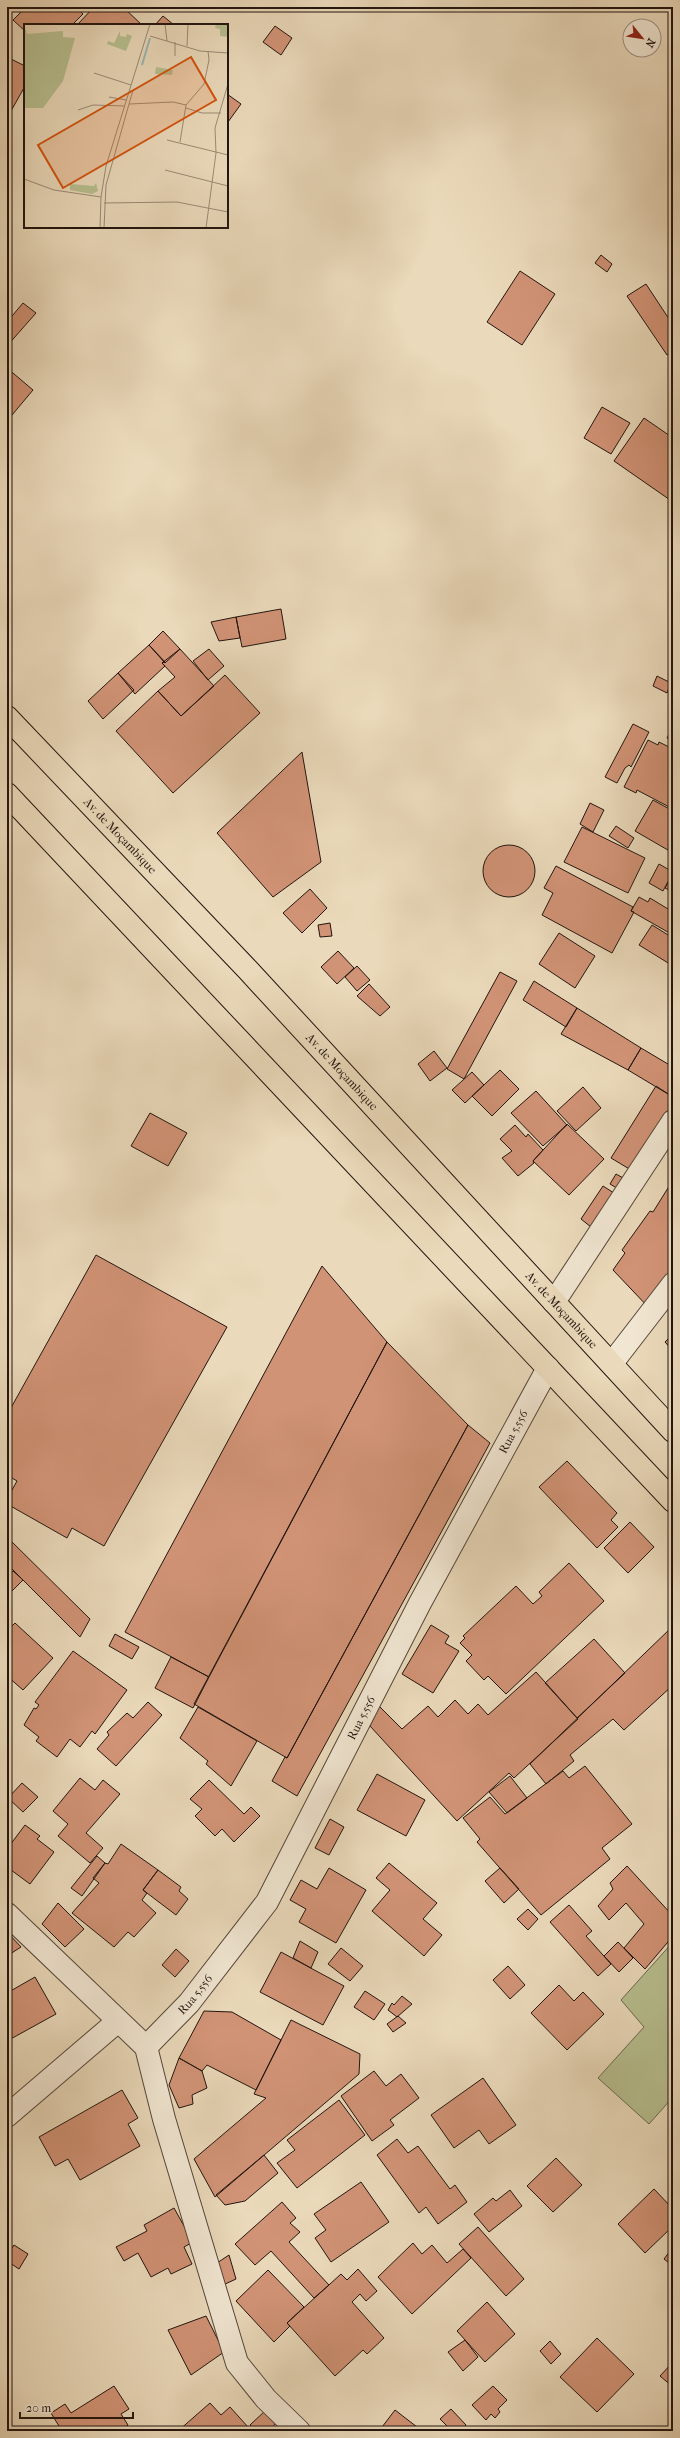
<svg xmlns="http://www.w3.org/2000/svg" width="680" height="2438" font-family="'IM FELL French Canon',serif">
<style>
.green{fill:#b7bf90;stroke:#6c6a50}
.building{fill:#d19376;stroke:#22150f}
.lines{fill:none;stroke-linecap:round;stroke-linejoin:round}
.street-casing{stroke:#54463a;stroke-width:24}
.highway-casing{stroke:#22150f;stroke-width:24}
.street{stroke:#f1e6d2;stroke-width:22}
.highway{stroke:#ead9ba;stroke-width:22}
.labels{text-anchor:middle;stroke-width:3;stroke-linejoin:round;paint-order:stroke}
.street-label{font-size:12px;fill:#22150f;stroke:#f1e6d2}
.inset-river{fill:none;stroke:#98b9b5;stroke-width:2}
.inset-road{fill:none;stroke:#9a8b76;stroke-width:1}
.view{fill:#d4520c;fill-opacity:0.15;stroke:#d4520c;stroke-width:2}
.inset-edge{fill:none;stroke:#22150f;stroke-width:2}
</style>
<rect width="100%" height="100%" fill="#ead9ba"/>
<filter id="stains"><feTurbulence type="fractalNoise" baseFrequency=".005" numOctaves="4"/><feColorMatrix values="0 0 0 0 .2 0 0 0 0 .09 0 0 0 0 .02 0 0 0 .5 -.17"/></filter>
<radialGradient id="worn" r=".72"><stop offset=".6" stop-color="#630" stop-opacity="0"/><stop offset="1" stop-color="#630" stop-opacity=".3"/></radialGradient>
<!-- green -->
<path class="green" d="M673,1942V2097L649,2124L598,2078L644,2027L621,2000Z"/>
<!-- building -->
<path class="building" d="M26,7H76L83,14L72,25H25V31L13,20Z
M94,7H123L142,25H77Z
M163,16L174,25H155Z
M275,26L292,38L281,55L263,42Z
M7,57L25,66V86L11,111L7,109Z
M227,94L241,104L228,122L227,121Z
M601,255L612,264L607,272L595,263Z
M520,271L555,294L522,345L487,322Z
M646,284L673,325V352L667,355L627,296Z
M23,303L36,313L7,346V322Z
M7,368L33,390L7,421Z
M602,407L630,423L611,454L584,438Z
M644,418L673,438V502L614,461Z
M281,609L286,639L242,647L236,617Z
M236,617L240,638L219,641L211,622Z
M163,631L180,649L165,663L149,645Z
M149,645L165,662L162,663L165,666L135,694L118,673Z
M180,649L214,686L181,716L158,691L175,677L162,663Z
M209,649L224,666L208,680L193,661Z
M118,673L134,690L103,719L88,701Z
M225,675L260,713L173,793L116,731L158,691L181,716Z
M657,676L671,683L667,693L653,686Z
M633,724L649,732L631,767L629,765L625,768L617,783L605,777Z
M673,726V741L667,738Z
M648,740L658,745L659,742L673,749V809L637,790L636,793L624,787Z
M302,752L321,862L273,897L217,833Z
M653,800L673,811V853L635,831Z
M590,803L604,810L593,832L580,824Z
M616,826L634,838L628,848L609,836Z
M582,827L645,858L628,893L564,862Z
M483 871a26 26 0 1 1 52 0a26 26 0 1 1-52 0Z
M659,864L673,872L663,891L649,883Z
M556,866L633,907L631,911L634,912L612,953L542,915L553,893L544,888Z
M673,875V892L665,888Z
M310,889L327,908L302,933L283,913Z
M639,897L648,902L650,898L673,912V935L631,911Z
M330,923L332,936L320,937L318,925Z
M652,925L673,938V966L639,945Z
M559,933L595,956L575,988L539,964Z
M338,951L354,968L337,984L321,967Z
M357,966L370,980L357,991L345,977Z
M500,972L517,981L464,1079L447,1069Z
M534,981L577,1008L566,1027L523,1000Z
M369,984L390,1007L380,1016L357,996Z
M577,1008L641,1048L628,1070L561,1034Z
M641,1048L673,1067V1097L628,1070Z
M434,1051L447,1068L430,1081L418,1064Z
M500,1070L519,1089L492,1116L472,1096Z
M472,1072L484,1085L465,1103L452,1090Z
M656,1086L673,1097V1113L631,1170L611,1158Z
M583,1087L601,1108L576,1131L557,1111Z
M536,1091L567,1125L543,1146L511,1113Z
M150,1113L187,1133L168,1166L131,1146Z
M567,1124L604,1159L569,1195L533,1161Z
M515,1125L526,1137L528,1134L543,1150L533,1161L534,1163L518,1176L502,1158L512,1151L500,1139Z
M616,1174L625,1179L620,1190L610,1184Z
M673,1180V1279L650,1309L613,1270L625,1253L622,1250L650,1211L653,1212Z
M603,1186L617,1195L596,1231L581,1219Z
M96,1255L227,1327L104,1546L72,1528L67,1538L7,1504V1499L17,1481L7,1475V1415Z
M322,1266L387,1342L209,1677L125,1632Z
M673,1334V1351L665,1342Z
M387,1342L468,1425L287,1758L194,1704Z
M468,1425L490,1443L297,1796L272,1781L285,1757L287,1758Z
M567,1461L617,1513L611,1520L618,1527L597,1548L539,1487Z
M630,1522L654,1547L628,1573L604,1548Z
M7,1537L90,1619L80,1637L7,1564Z
M569,1563L604,1601L506,1694L488,1676L484,1680L466,1661L472,1655L460,1643L465,1638L463,1636L516,1586L533,1604L542,1596L539,1592Z
M13,1571L23,1580L7,1596V1577Z
M15,1623L53,1658L23,1690L7,1676V1631Z
M431,1625L449,1636L445,1643L459,1651L433,1693L402,1674Z
M673,1626V1685L624,1730L613,1719L570,1755L574,1761L546,1784L530,1764Z
M115,1634L139,1647L132,1659L109,1646Z
M594,1639L625,1673L577,1718L545,1683Z
M73,1651L127,1690L95,1734L92,1731L80,1747L70,1739L57,1757L36,1741L39,1737L24,1725L34,1708L36,1709L39,1705L35,1702Z
M171,1657L209,1677L193,1708L155,1688Z
M536,1672L578,1719L514,1778L509,1773L457,1821L370,1726L379,1706L402,1729L428,1706L438,1717L455,1700L468,1714L478,1704L488,1715Z
M148,1702L162,1715L116,1766L97,1749L109,1735L107,1732L127,1713L133,1718Z
M198,1707L257,1741L231,1786L206,1764L208,1761L180,1738Z
M585,1766L632,1824L602,1848L610,1859L541,1915L477,1842L480,1839L463,1818L490,1797L505,1814L563,1771L569,1778Z
M377,1774L425,1800L406,1836L357,1810Z
M510,1776L527,1798L507,1813L489,1792Z
M80,1778L95,1790L103,1780L120,1794L86,1833L103,1848L90,1863L58,1836L68,1824L53,1811Z
M209,1780L244,1814L251,1807L260,1816L234,1842L222,1829L215,1836L195,1816L202,1809L190,1799Z
M22,1783L38,1797L23,1812L8,1798Z
M330,1819L344,1827L329,1855L315,1848Z
M25,1825L40,1836L37,1839L54,1852L30,1884L7,1867V1849Z
M121,1844L158,1870L143,1890L147,1893L142,1900L156,1913L134,1937L128,1932L114,1947L72,1913L99,1883L93,1878L105,1863L108,1864Z
M97,1856L105,1863L82,1896L71,1888Z
M389,1863L437,1903L423,1919L442,1935L424,1956L372,1911L390,1890L376,1878Z
M627,1866L673,1916V1936L645,1969L624,1948L644,1924L626,1903L609,1920L598,1906L613,1889L610,1883Z
M329,1868L366,1890L336,1943L299,1922L306,1909L290,1900L301,1880L317,1889Z
M500,1868L519,1889L504,1903L485,1881Z
M158,1870L181,1887L179,1891L188,1899L176,1915L143,1890Z
M58,1903L84,1929L65,1947L42,1924Z
M569,1905L592,1931L586,1936L611,1964L598,1976L550,1922Z
M528,1909L538,1919L528,1930L517,1919Z
M7,1932L21,1947L7,1956Z
M300,1941L318,1952L311,1968L293,1958Z
M618,1942L633,1958L619,1972L604,1956Z
M341,1948L363,1966L350,1981L328,1964Z
M176,1949L189,1961L175,1977L162,1965Z
M281,1952L344,1986L323,2025L260,1992Z
M508,1966L525,1985L510,1999L493,1980Z
M35,1977L56,2014L7,2041V1993Z
M559,1985L574,2001L583,1992L604,2014L567,2050L531,2013Z
M365,1991L385,2004L374,2020L354,2007Z
M402,1996L412,2004L397,2017L388,2010L392,2003L394,2005Z
M204,2011L232,2012L281,2040L256,2090L207,2065L202,2071L179,2058Z
M398,2016L406,2023L393,2032L387,2024Z
M291,2020L360,2054L359,2074L215,2197L194,2159L266,2098L254,2094Z
M179,2058L202,2071L207,2088L192,2095L193,2104L179,2108L169,2085Z
M374,2071L386,2086L401,2074L419,2098L390,2120L394,2125L372,2141L341,2096Z
M483,2078L516,2125L489,2144L479,2130L454,2148L431,2115Z
M122,2090L138,2118L128,2124L140,2146L80,2180L68,2159L55,2166L39,2137Z
M339,2100L365,2135L297,2188L277,2163L295,2150L287,2140Z
M397,2139L408,2153L418,2146L450,2189L455,2185L467,2202L438,2224L426,2207L419,2213L377,2155Z
M264,2155L278,2173L245,2201L225,2205L216,2195Z
M556,2158L582,2185L553,2212L527,2186Z
M361,2182L389,2222L331,2262L315,2238L326,2230L314,2214Z
M654,2189L673,2209V2226L645,2253L618,2224Z
M510,2190L522,2206L489,2232L474,2214L493,2198L496,2201Z
M282,2202L296,2218L290,2223L300,2232L289,2242L329,2285L314,2298L271,2251L255,2265L235,2244Z
M174,2208L193,2242L184,2247L192,2264L171,2274L168,2268L151,2277L138,2253L124,2261L116,2247L147,2231L144,2225Z
M478,2227L524,2279L506,2296L459,2244Z
M413,2243L422,2254L432,2245L447,2263L463,2249L471,2258L412,2314L378,2277Z
M14,2245L28,2254L19,2269L7,2261V2255Z
M673,2247V2266L664,2259Z
M229,2255L236,2279L223,2285L217,2263Z
M358,2269L377,2291L366,2301L360,2294L352,2302L384,2338L367,2354L363,2350L335,2376L287,2323L341,2274L347,2280Z
M268,2270L304,2307L287,2323L290,2326L274,2342L236,2301Z
M487,2302L515,2334L485,2362L457,2331Z
M206,2316L224,2352L191,2375L168,2330Z
M597,2338L634,2374L597,2412L560,2377Z
M465,2340L478,2357L463,2371L448,2352Z
M550,2341L561,2354L551,2364L540,2351Z
M673,2362V2387L660,2376Z
M114,2386L129,2409L121,2414L128,2425L119,2431H62L51,2413L65,2404L71,2413Z
M493,2386L507,2400L498,2409L500,2412L495,2418L491,2414L486,2420L472,2405Z
M210,2403L221,2415L230,2407L248,2427L243,2431H178Z
M451,2409L466,2425L460,2431H452L440,2419Z
M395,2410L417,2427L416,2431H379Z
M265,2411L276,2423L269,2431H256L250,2425Z"/>
<g class="lines">
<defs>
<g id="street">
<path d="M554,1302L673,1121"/>
<path d="M612,1363L673,1284"/>
<path d="M7,1914L146,2047L164,2119L237,2363L266,2399L299,2431"/>
<path id="s1" d="M146,2047L189,2003L267,1902L420,1603L548,1368"/>
<path d="M7,2116L118,2021"/>
</g>
<g id="highway">
<path id="s2" d="M7,717L248,970L673,1431"/>
<path d="M7,794L673,1501"/>
</g>
</defs>
<!-- street casing -->
<use href="#street" class="street-casing"/>
<!-- highway casing -->
<use href="#highway" class="highway-casing"/>
<!-- street -->
<use href="#street" class="street"/>
<!-- highway -->
<use href="#highway" class="highway"/>
</g>
<g class="labels">
<!-- street labels -->
<g class="street-label">
<text dy="4" stroke="none"><textPath href="#s2" startOffset="164">Av. de Moçambique</textPath></text>
<text dy="4" stroke="none"><textPath href="#s2" startOffset="488">Av. de Moçambique</textPath></text>
<text dy="4" stroke="none"><textPath href="#s2" startOffset="812">Av. de Moçambique</textPath></text>
<text dy="4" stroke="none"><textPath href="#s1" startOffset="720">Rua 5.556</textPath></text>
<text dy="4" stroke="none"><textPath href="#s1" startOffset="396">Rua 5.556</textPath></text>
<text dy="4" stroke="none"><textPath href="#s1" startOffset="72">Rua 5.556</textPath></text>
</g>
</g>
<!-- overview -->
<g transform="translate(24 24)">
<rect width="204" height="204" fill="#ead9ba"/>
<path d="M0,0L3,10L39,7V13L51,14L39,57L19,84H0ZM192,0H204V13L196,12V5L191,4ZM96,7V12L102,13L103,10L108,12L102,27L83,20L84,17L90,19ZM132,43L149,46L148,51L131,50ZM72,159L74,167L68,170L46,166V160L70,162Z" fill="#b7bf90"/>
<path class="inset-river" d="M118,41L126,14"/>
<path class="inset-road" d="M141,0L143,17M126,12L176,27L204,29M163,22L164,0M151,32V18M70,49L107,61M85,73L102,76M105,80L149,78L162,81M162,84L178,89H197M54,86L69,81L101,82M143,116L204,131M156,118L162,81L180,60L185,36L184,27M141,146L204,162M0,155L30,166L77,173M80,179L153,178L204,188M76,204L77,173L82,142L126,0M80,204L82,161L109,66M182,204L192,129L191,104L204,60"/>
<path class="view" d="M167,33L192,76L39,164L14,121Z"/>
<rect width="204" height="204" class="inset-edge"/>
</g>
<!-- margin -->
<rect width="680" height="2438" fill="none" stroke="#ead9ba" stroke-width="24"/>
<rect x="8" y="8" width="664" height="2422" fill="none" stroke="#22150f" stroke-width="2"/>
<rect x="12" y="12" width="656" height="2414" fill="none" stroke="#22150f"/>
<!-- north arrow -->
<g transform="translate(642 38) rotate(120)"><circle r="19" fill="#f1e6d2" stroke="#9e9284"/>
<path d="M0-3L7 15L0 10L-7 15Z" fill="#8f2418"/>
<text y="-6" font-size="11" font-weight="bold" text-anchor="middle" fill="#22150f">N</text>
</g>
<!-- scale -->
<path d="M20 2412v6h113v-6" fill="none" stroke="#22150f" stroke-width="2"/>
<text x="26" y="2412" font-size="12" fill="#22150f" stroke="#f1e6d2" stroke-width="3" paint-order="stroke">20 m</text>
<rect width="100%" height="100%" filter="url(#stains)"/>
<rect width="100%" height="100%" fill="url(#worn)"/>
</svg>
